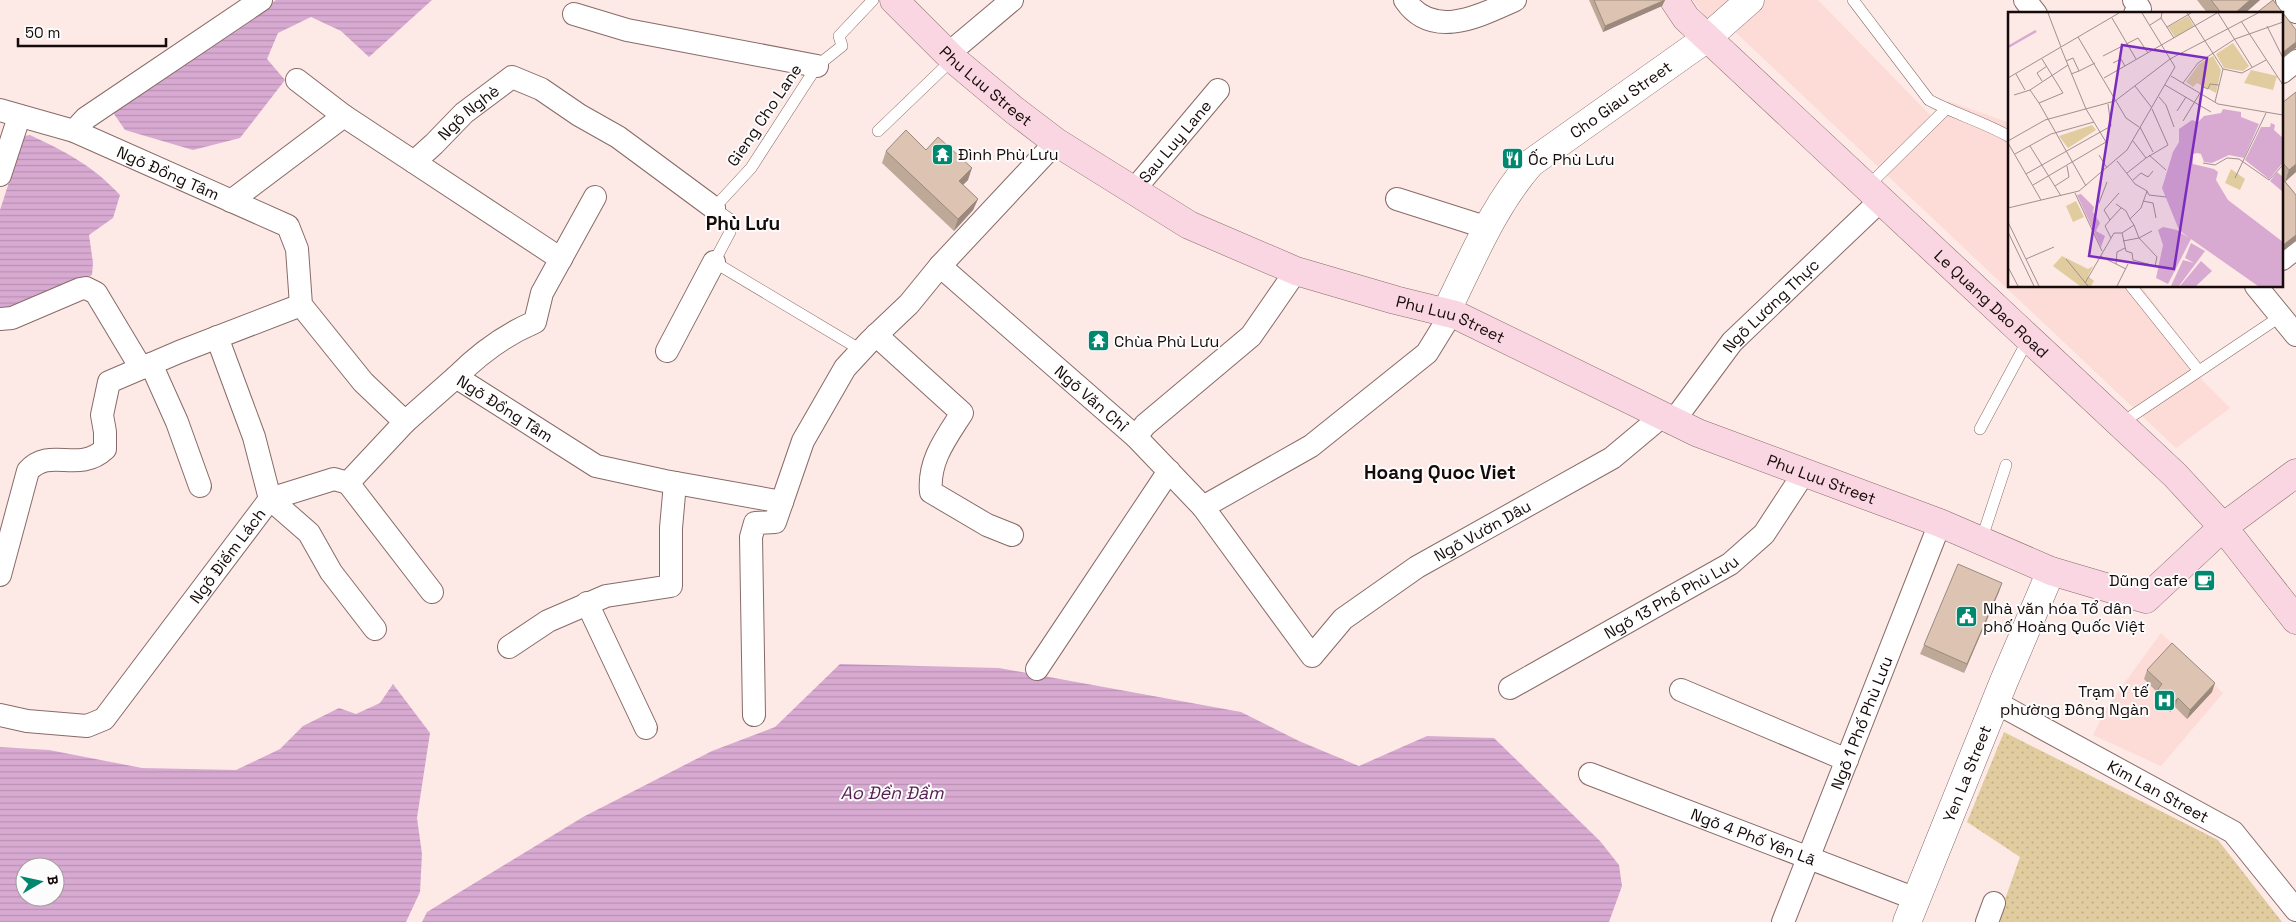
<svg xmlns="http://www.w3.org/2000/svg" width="2296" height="922" font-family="'Space Grotesk',sans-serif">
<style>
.built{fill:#fddbd6}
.grass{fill:url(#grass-dots)}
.water{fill:url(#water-rules);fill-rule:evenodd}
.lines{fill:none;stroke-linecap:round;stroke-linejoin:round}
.service-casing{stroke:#886b67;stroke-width:12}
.minor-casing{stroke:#886b67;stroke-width:24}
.tertiary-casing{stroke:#886b67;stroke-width:29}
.secondary-casing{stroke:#886b67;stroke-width:29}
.service{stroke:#fff;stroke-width:11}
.minor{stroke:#fff;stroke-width:22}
.tertiary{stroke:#fff;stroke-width:28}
.secondary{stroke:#f9d6e2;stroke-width:28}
.wall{fill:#bea999}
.shaded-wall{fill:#9b897d}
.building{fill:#ddc4b2;stroke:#9b897d}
.labels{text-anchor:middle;stroke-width:4;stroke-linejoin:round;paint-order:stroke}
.street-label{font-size:16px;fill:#160b0a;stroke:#fcfcfc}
.poi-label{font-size:16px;fill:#160b0a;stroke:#fcfcfc;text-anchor:start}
.water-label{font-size:18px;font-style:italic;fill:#551f52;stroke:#fcfcfc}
.quarter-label{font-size:19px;font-weight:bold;fill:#160b0a;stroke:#fcfcfc}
.inset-river{fill:none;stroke:#d8aad2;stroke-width:2.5}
.inset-road{fill:none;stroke:#a1908e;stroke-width:1}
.view{fill:#7b2cbf;fill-opacity:0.15;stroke:#7b2cbf;stroke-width:2.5}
.inset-edge{fill:none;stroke:#160b0a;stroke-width:2.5}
</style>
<defs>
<pattern id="grass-dots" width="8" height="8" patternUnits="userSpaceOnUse" patternTransform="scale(1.25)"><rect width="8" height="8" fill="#e1cc9f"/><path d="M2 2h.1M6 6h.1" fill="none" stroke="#c0ae88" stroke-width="1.8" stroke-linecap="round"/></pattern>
<pattern id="water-rules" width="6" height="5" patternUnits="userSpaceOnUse" patternTransform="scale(1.25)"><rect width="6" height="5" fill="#d8aad2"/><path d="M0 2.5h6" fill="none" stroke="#b991b3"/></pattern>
</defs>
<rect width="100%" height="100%" fill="#fde9e6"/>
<!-- built -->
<path class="built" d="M1693,0H1731L1708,21Z
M1764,0H1818L1932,117L1948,101L2010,123V286H2141L2194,356L2202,380L2230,408L2176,448L1731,28Z
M2161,633L2223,693L2161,766L2093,735L2107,707Z"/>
<!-- grass -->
<path class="grass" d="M2004,732L2218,840L2282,922H1997L2020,857L1967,822Z"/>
<!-- water -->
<path class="water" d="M276,0H432L369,57L341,31L311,17L278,33L267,59L285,80L240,138L193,150L125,130L112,111Z
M30,135C66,152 92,165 120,195L113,218L89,235L93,263L92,275L48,297L0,315V210L24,136Z
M840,664L999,668L1241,712L1299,741L1359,766L1427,736L1494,738L1600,841L1619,865L1622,886L1609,922H422L427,912L583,817L712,751L775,727Z
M393,684L430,733L417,818L422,854L420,892L406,922H0V747L49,750L142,768L236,770L280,749L303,726L339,708L356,714L380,703ZM25,867H55V897H25Z"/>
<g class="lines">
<defs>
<path id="service" d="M1853,0L1929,100C1955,114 1984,122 2010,137
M878,131L953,59
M1867,187L1946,109
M2131,286L2199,371
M861,350L714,262L730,232L731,220L714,208L751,168L817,66L842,46L839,36L873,0
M2120,424L2281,316
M1980,429L2029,338
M1981,541L2006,465"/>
<g id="minor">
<path d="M1405,0C1433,41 1481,15 1515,0"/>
<path d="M2025,0L2036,14"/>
<path d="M2134,0L2140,9L2135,14"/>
<path d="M2287,0L2296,12"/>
<path d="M574,14L627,30L817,66"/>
<path d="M948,54L1012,0"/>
<path d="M2282,72L2296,61"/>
<path d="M297,80L344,116"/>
<path id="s1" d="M0,110L74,131L288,226L297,249L301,305L363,382L405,422L456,377L596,466L665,481L782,502L803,441L845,368L870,341L909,304L940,266L1056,142"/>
<path d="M74,131L86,118L261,0"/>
<path d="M414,162L561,259"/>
<path d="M0,175L19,117"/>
<path id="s2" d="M1133,191L1218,90"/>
<path d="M1397,199L1488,228"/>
<path id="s3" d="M231,201L344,116L414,162L434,144L464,113L512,77L541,89L579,115L618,137L714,208"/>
<path d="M2282,259L2296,248"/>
<path id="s4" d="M940,266L1136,437L1145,425L1251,336L1296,271"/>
<path d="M2256,286L2296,335"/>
<path d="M0,319L12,318L80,289L86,288L96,293L141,368"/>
<path d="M876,335L962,413C946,438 928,461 931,492L987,525L1012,535"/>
<path d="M217,337L254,437L270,499L309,533L331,572L375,629"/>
<path d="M667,351L714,262"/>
<path d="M151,364L177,422L200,486"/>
<path d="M456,377C480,353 504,335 535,322L542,293L595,197"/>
<path id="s5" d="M1672,423L1732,342L1881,200"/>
<path id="s6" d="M1136,437L1203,507L1312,656L1343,619L1417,567L1612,458L1661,417"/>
<path d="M348,483L432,592"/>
<path d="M1203,507L1311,446L1427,353L1451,314"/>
<path d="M0,575L28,471C50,446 78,474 105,449V432L102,415L109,382L179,352L301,305"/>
<path d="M587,603L646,728"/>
<path d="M509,647L548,621L606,596L671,586V528L675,483"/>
<path d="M1037,669L1169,471"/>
<path id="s7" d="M1510,688L1730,564L1764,534L1804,473"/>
<path d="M1681,690L1847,760"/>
<path id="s8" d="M1995,702L2233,832L2296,910"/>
<path id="s9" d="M0,715L27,721L87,726L104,719L270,499L334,479L348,483L405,422"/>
<path d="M754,715L751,537L755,523L775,522L782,502"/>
<path id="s10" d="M1590,774L1916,899"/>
<path id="s11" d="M1783,922L1940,523"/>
<path d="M1987,922L1994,903"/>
</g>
<g id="tertiary">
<path id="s12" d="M1446,312C1471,262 1493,206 1531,163L1707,38L1750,0"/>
<path id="s13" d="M1907,922L2004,681L2051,571"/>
</g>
<g id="secondary">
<path id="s14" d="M894,0L953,59L1014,110L1056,142L1189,225L1296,271L1395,300L1456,315L1698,433L1940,523L2051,571L2146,599L2223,527L2296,473"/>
<path id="s15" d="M1674,0L1686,18L2175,475L2223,527L2296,620"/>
</g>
</defs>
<!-- service casing -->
<use href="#service" class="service-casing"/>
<!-- minor casing -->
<use href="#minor" class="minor-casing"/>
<!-- tertiary casing -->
<use href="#tertiary" class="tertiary-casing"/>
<!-- secondary casing -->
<use href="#secondary" class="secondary-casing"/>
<!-- service -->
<use href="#service" class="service"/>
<!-- minor -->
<use href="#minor" class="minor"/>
<!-- tertiary -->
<use href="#tertiary" class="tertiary"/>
<!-- secondary -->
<use href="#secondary" class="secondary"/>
</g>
<!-- wall -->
<path class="wall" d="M1589,0H1665L1662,6L1603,32Z
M2197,0H2260L2244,14H2208Z
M2296,92V172L2285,181L2296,195V241L2282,252V103Z
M886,151L968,180L963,185L978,199L973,210L954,231L882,163Z
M2002,583L1964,673L1920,654L1924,645Z
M2147,670L2212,692L2187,719L2175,707L2170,712L2155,698L2157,692L2144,679Z"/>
<!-- shaded-wall -->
<path class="shaded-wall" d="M1665,0L1662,6L1603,32L1605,26Z
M2250,0H2260L2244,14H2234Z
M2296,42V48L2282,59V53Z
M2296,164V172L2285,182L2289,170Z
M972,168L968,180L954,193L959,181Z
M978,199L973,210L954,231L958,219Z
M2296,235V241L2282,252V246Z
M2002,583L1999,592L1964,673L1967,664Z
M2215,683L2212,692L2187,719L2190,710Z
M2178,698L2175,707L2170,712L2173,703Z"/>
<!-- building -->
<path class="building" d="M1594,0H1665L1605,26Z
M2211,0H2250L2234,14H2222Z
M2273,0L2296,30V42L2282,53V14H2255Z
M2296,92V164L2289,170L2282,162V103Z
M906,130L926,150L938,137L972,168L959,181L978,199L958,219L886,151Z
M2282,178L2296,195V235L2282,246Z
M1958,564L2002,583L1967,664L1924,645Z
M2172,643L2215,683L2190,710L2178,698L2173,703L2158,689L2162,684L2147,670Z"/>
<!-- icons -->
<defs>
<symbol id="temple-square" viewBox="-11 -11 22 22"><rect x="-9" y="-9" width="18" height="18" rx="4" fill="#00886e" stroke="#fcfcfc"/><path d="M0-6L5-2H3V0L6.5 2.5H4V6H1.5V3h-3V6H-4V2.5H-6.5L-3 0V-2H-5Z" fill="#fff"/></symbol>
<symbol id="restaurant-square" viewBox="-11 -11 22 22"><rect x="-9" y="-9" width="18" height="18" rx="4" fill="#00886e" stroke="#fcfcfc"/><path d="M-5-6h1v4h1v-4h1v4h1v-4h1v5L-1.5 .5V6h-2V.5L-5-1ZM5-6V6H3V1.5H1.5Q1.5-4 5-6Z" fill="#fff"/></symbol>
<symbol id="cafe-square" viewBox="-11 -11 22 22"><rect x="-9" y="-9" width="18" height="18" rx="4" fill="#00886e" stroke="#fcfcfc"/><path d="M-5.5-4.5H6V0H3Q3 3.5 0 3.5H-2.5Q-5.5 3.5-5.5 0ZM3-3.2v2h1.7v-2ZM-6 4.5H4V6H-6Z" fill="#fff"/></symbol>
<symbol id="civic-square" viewBox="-11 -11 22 22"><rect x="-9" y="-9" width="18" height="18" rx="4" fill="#00886e" stroke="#fcfcfc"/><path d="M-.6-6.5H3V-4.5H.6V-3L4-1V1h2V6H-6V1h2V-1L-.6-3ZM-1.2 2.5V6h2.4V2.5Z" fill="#fff"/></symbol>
<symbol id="hospital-square" viewBox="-11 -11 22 22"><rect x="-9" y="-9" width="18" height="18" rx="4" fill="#00886e" stroke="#fcfcfc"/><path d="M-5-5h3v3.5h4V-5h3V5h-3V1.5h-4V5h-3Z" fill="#fff"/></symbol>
</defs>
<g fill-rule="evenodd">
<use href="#temple-square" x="930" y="142" width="25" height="25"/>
<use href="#restaurant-square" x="1500" y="146" width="25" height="25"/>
<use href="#temple-square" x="1086" y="328" width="25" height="25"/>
<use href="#cafe-square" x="2192" y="568" width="25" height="25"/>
<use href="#civic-square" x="1954" y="604" width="25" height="25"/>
<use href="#hospital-square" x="2152" y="688" width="25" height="25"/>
</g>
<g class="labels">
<!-- street labels -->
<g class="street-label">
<text dy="6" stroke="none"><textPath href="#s14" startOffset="126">Phu Luu Street</textPath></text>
<text dy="6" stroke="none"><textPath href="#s12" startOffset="282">Cho Giau Street</textPath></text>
<text dy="6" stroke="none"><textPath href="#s3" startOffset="299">Ngõ Nghè</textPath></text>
<text transform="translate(764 115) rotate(-56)" y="6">Gieng Cho Lane</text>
<text dy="6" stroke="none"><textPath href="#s2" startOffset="65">Sau Luy Lane</textPath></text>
<text dy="6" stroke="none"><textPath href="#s1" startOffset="180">Ngõ Đồng Tâm</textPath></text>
<text dy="6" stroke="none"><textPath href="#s15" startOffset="440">Le Quang Dao Road</textPath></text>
<text dy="6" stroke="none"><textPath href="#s5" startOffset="154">Ngõ Lương Thực</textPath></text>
<text dy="6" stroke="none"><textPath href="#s14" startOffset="651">Phu Luu Street</textPath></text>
<text dy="6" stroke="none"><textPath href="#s4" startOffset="201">Ngõ Văn Chỉ</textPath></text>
<text dy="6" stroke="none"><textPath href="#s1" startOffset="675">Ngõ Đồng Tâm</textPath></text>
<text dy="6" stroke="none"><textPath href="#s14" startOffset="1056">Phu Luu Street</textPath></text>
<text dy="6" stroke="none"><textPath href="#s6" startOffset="495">Ngõ Vườn Dâu</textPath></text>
<text dy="6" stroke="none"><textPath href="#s9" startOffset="311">Ngõ Điếm Lách</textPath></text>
<text dy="6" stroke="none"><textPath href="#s7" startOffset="185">Ngõ 13 Phố Phù Lưu</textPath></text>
<text dy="6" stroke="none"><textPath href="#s11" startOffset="214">Ngõ 1 Phố Phù Lưu</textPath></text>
<text dy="6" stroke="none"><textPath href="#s13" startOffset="160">Yen La Street</textPath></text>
<text dy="6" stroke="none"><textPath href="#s8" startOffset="186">Kim Lan Street</textPath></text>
<text dy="6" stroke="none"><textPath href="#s10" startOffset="175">Ngõ 4 Phố Yên Lã</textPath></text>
</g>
<!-- poi labels -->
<g class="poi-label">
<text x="958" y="160">Đình Phù Lưu</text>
<text x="1528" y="165">Ốc Phù Lưu</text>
<text x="1114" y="347">Chùa Phù Lưu</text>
<text x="2188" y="586" text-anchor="end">Dũng cafe</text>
<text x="1983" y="614">Nhà văn hóa Tổ dân<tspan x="1983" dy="18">phố Hoàng Quốc Việt</tspan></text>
<text x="2149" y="697" text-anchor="end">Trạm Y tế<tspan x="2149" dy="18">phường Đông Ngàn</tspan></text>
</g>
<!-- water labels -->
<g class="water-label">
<text x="892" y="799">Ao Đền Đầm</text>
</g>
<!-- quarter labels -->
<g class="quarter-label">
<text x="743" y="230">Phù Lưu</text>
<text x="1440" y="479">Hoang Quoc Viet</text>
</g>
</g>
<!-- overview -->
<g transform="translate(2008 12)">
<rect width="275" height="275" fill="#fde9e6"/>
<path d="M180,4L186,14L167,25L160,15ZM225,31L241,54L235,59L216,56L208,42ZM205,44L213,58L208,81L189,71L185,75L178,70L191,52ZM84,113L88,118L60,136L51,124Z" fill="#e1cc9f"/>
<path d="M243,58L269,64L265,78L236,71ZM223,157L237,167L232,178L217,171ZM54,244L80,257L85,254L80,264L86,269L83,274H72L45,254Z" fill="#e1cc9f"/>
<path d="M68,189L76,205L65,210L58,194Z" fill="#e1cc9f"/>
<path d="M215,97L233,100V105L251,112L236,146L221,143L204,151L196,150L193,142L189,141L185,142V152L206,157L210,160L208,168L220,188L275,230V274H250L183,227L160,272L148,266L155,233L150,218L155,215L169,218L181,226L171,218L154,176L165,140L171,130V117L184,108L190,110L196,104L213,101ZM263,111L267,113L266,118L275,126V151L261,167L237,148L253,115H262ZM269,160L275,165V180L262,169ZM73,182L86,195L85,200L92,211L88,219L97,224L93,235L69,183ZM183,231L197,239L171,274H163L175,248L186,251L177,246ZM193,249L204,259L188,274H172Z" fill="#d8aad2"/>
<path class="inset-river" d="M0,35L28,19"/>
<path class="inset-road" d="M40,1L53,35M179,1L215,57L207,90M210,1L244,55M104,6L128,47M153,6L166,26M233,9L275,73M142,13L153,6L154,1M259,14L275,46M159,15L183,1M70,25L118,106L131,115M95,44L130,26L140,41M34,47L55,81L31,91L78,174M58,49L65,46L71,59L63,62M105,51L113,47L117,54M215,57L234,61L258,48M71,59L87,51M8,62L17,78M163,64L210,92L275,103M0,66L111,1M96,66L209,1M34,69L29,61L39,54M175,71L190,51L227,27L275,10M157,73L203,100M127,74L144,96M193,74L200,77L202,72L211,73M22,78L31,91M6,83L22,78L60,53M151,85L158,93L166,115M169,99L178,85M175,109L192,81M132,115L145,140M0,129L37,108L107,89L162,47L250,1M0,131L33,188M22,134L53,184M7,142L43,122L86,110M91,143L99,156M141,143L158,158M138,146L160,133L144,97M195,151L207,153L219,146L231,147L261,168L275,153M119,161L138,146L125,129M18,162L103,114L100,92M227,166L258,101M125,168L133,161L140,165L145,159M25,173L98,130L78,97L53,36M47,174L61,165L59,154M139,179L141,183L158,185M67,181L94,239M135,189L145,191L148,206M91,191L99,170M108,192L118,199L122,207M0,196L71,179L119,138L167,55L134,1M102,208L113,196M0,210L31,274M0,220L26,274M114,221L118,239L124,241L125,248L147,254L149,245L131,226L126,213M103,226L97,214L102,208L96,198L111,181M115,229L131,226L144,219M92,244L118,257M18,247L46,235M58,247L80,274M108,252L109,240L117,236M0,255L10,274M77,271L106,221H114L126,213L122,207L133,196L139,179L127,172L109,149M109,274L120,252"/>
<path class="view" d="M114,33L199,46L166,257L81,244Z"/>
<rect width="275" height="275" class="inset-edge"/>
</g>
<!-- north arrow -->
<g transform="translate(40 882) rotate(81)"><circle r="24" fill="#fcfcfc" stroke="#a09c9b"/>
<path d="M0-4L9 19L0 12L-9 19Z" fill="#00886e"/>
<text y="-8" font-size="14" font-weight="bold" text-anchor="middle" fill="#160b0a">B</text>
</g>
<!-- scale -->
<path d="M18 38v8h148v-8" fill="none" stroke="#160b0a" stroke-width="2.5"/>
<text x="25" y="38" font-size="15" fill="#160b0a" stroke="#fcfcfc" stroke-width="4" paint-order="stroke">50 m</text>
</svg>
